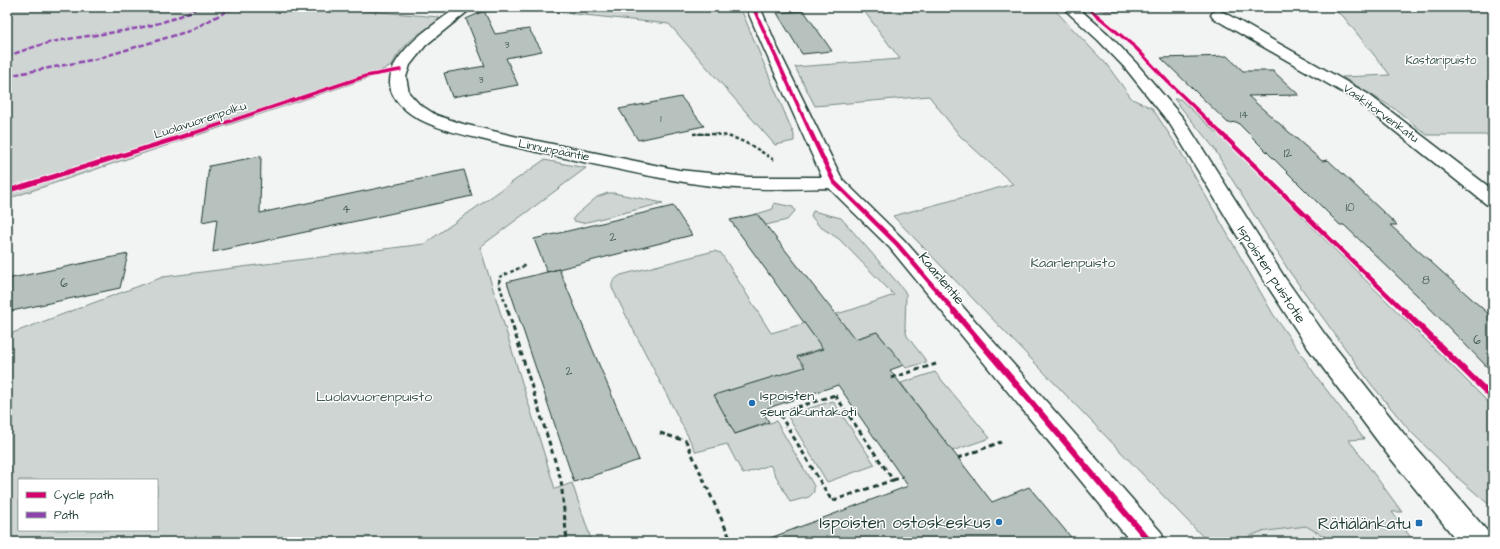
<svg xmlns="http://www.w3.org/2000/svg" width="1500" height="549" font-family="'Architects Daughter',sans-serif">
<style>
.built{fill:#e0e4e3}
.green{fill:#ced5d3;stroke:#768984;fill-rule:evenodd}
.building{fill:#b7c1bd;stroke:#1f3d34}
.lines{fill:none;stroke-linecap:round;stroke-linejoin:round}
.street-casing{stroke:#1f3d34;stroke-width:3}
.secondary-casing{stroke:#1f3d34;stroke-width:3}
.path-far2{stroke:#1f3d34;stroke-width:1.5;stroke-dasharray:2.5 2;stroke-linecap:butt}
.path-far1{stroke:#1f3d34;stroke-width:2.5;stroke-dasharray:3.5 2.5;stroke-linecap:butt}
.path{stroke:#1f3d34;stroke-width:3;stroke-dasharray:5 3.5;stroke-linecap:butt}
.street{fill:#fff;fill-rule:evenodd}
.secondary{fill:#fff;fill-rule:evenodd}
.quiet{stroke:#8e44ad;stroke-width:2.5;stroke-dasharray:5.5 2.5;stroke-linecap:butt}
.cycleway-far2-casing{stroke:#fff;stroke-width:5}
.cycleway-far1-casing{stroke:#fff;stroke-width:7}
.cycleway-casing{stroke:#fff;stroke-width:8}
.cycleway-far2{stroke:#d6006c;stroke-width:3.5}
.cycleway-far1{stroke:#d6006c;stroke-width:4.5}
.cycleway{stroke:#d6006c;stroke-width:6}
.poi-dot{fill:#1f6fb2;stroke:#fff;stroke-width:1.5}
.labels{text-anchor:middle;stroke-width:3;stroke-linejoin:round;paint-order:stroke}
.far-number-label{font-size:10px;fill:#455e56}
.far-park-label{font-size:12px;fill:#425b54;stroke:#fff}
.far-street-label{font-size:12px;fill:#1f3d34;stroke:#fff}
.number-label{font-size:12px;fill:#455e56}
.park-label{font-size:14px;fill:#425b54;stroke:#fff}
.street-label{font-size:14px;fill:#1f3d34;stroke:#fff}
.poi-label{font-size:14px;fill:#1f3d34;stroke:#fff;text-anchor:start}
.near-poi-label{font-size:17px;fill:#1f3d34;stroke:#fff;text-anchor:end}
</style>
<rect width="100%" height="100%" fill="#f2f3f3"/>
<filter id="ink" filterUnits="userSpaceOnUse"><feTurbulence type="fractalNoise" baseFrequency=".025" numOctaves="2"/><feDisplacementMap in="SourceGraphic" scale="8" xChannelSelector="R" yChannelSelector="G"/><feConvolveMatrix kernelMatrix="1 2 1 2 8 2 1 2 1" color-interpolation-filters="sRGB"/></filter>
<g filter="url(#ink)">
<!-- built -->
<path class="built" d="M1299,501L1345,542H1207Z"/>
<!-- green -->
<path class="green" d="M7,7H348L345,9L439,17L438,18L440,19C422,32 400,44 392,66L382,70L380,74L7,199Z
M484,7H740L794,135V141L775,145L669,24L518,8L476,13Z
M861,7H1052L1107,65L1132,99L1152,108L1179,149L1273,314L1319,380L1364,439L1349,440L1402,512H1392L1412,539H1424L1427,542H1334L1306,526L1260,532L1236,542L1207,541L893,216L1013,184L960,136L929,96L815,106L795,67L900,59Z
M1092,7H1179L1182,9L1105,12Z
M1327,7H1493V135H1427L1398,111L1342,77L1390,75L1343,16Z
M1174,99H1180L1233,148L1490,404L1493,409V508L1458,478L1410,431L1371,384L1289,271L1228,173L1214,148Z
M544,160L586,168L480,247L555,489L572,483L592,542H7V335L163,277L424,244ZM19,480H157V530H19Z
M608,193H614L663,203L583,223L574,221L573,219L575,216L597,197Z
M774,203L793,207L795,211L787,220L766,225L757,214L773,209Z
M813,211L841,218L904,290L906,294L905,328L907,336L927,362L906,368L877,332L797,356L805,367L735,434L776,421L814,486V492L809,497L790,502L770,465L743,474L727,444L696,452L612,288C611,281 616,278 621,275L714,251L721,253L771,333L854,309L894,295L839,239L819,226L811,216Z
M935,372L990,438L952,451L901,383Z
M833,401L875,465L827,482L787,415Z"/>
<!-- building -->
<path class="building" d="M484,11L495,34L529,29L542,51L506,58L518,85L452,97L444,73L485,66L466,19Z
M804,11L832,51L802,54L777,13Z
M1227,56L1243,71H1273L1299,95L1248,96L1322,161L1328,160L1397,225H1390L1493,318V373L1419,297L1344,225H1340L1237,122L1228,123L1161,58Z
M681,97L704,126L638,140L619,109Z
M261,156L260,213L464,170L472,196L213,252L217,219L202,222L209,166Z
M673,206L692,235L547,272L534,239Z
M757,214L855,339L877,332L904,365L890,370L992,502L1029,487L1075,542H765V540L908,486L838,385L762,410L769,422L735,434L714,395L805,367L797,357L823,349L730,220Z
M128,254L120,288L7,312V279Z
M559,269L639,460L574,482L507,282Z"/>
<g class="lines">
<defs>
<path id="street" d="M458,7H473L426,45L410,65L406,77L409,93L419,104L436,115L463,124L518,137L679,170L748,177H822L764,49L746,7H760L778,49L842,179L904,240L1161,532L1165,542H1131L890,248L829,188C793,189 757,190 720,187C666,181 613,168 560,157C532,151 505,145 477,138C460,134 442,130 425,122C412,116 396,105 391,90C382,56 435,24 458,7Z
M1218,11L1223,12L1368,94L1493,190V206L1486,204L1356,100L1213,18L1211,15L1213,12Z"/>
<path id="secondary" d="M1062,7H1077L1108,34L1136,63L1183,118L1285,278L1326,336L1408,439L1488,532L1492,542H1458L1388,455L1308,348L1265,282L1170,124L1126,69L1098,40Z"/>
</defs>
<!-- street casing -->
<use href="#street" class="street-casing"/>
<!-- secondary casing -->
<use href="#secondary" class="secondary-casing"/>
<!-- path-far2 -->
<path class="path-far2" d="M693,134H720"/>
<!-- path-far1 -->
<path class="path-far1" d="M693,134C730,132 744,140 774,160
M508,312L499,283L500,277L526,265"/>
<!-- path -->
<path class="path" d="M508,311L561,480L567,542
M891,378L936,364
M835,395L893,480L832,501L779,413Z
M660,433L686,441L730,538
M958,458L1001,442
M893,480L903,477"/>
<!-- street -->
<use href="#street" class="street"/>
<!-- secondary -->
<use href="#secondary" class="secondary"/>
<!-- quiet -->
<path class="quiet" d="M1088,8L1125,10L1186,8
M7,56C23,51 40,44 57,41C105,32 156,31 199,7
M7,76L96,59L189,31L235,7"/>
<defs>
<path id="cycleway-far2" d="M753,7L811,134
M1087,7L1136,48L1168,82L1222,134
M191,134L366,76L400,70"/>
<path id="cycleway-far1" d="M811,133L834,182L897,244L955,312
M1221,133L1405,312
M7,191L194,133"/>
<path id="cycleway" d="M954,311L1150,542
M1404,311L1493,398"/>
</defs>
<!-- cycleway-far2 casing -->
<use href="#cycleway-far2" class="cycleway-far2-casing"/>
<!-- cycleway-far1 casing -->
<use href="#cycleway-far1" class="cycleway-far1-casing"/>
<!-- cycleway casing -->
<use href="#cycleway" class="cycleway-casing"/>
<!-- cycleway-far2 -->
<use href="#cycleway-far2" class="cycleway-far2"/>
<!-- cycleway-far1 -->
<use href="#cycleway-far1" class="cycleway-far1"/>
<!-- cycleway -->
<use href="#cycleway" class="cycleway"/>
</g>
</g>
<!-- markers -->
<g class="poi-dot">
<circle cx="752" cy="403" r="4"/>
<circle cx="999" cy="522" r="4"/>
<rect x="1415" y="519" width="8" height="8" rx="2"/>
</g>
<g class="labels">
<!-- far-number labels -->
<g class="far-number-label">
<text x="507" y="48">3</text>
<text x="481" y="83">3</text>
<text x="1244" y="118">14</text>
<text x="661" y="122">1</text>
</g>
<!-- far-park labels -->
<g class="far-park-label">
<text x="1441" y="64">Kastaripuisto</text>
</g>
<!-- far-street labels -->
<g class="far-street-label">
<text transform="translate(1381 113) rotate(36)" y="4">Vaskitorvenkatu</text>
<text transform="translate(200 120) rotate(-18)" y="4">Luolavuorenpolku</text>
<text transform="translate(554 150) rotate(11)" y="4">Linnunpääntie</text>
</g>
<!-- number labels -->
<g class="number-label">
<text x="1288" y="157">12</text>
<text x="1350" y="211">10</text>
<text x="346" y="213">4</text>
<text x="613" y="241">2</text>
<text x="1426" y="284">8</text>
<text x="64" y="287">6</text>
<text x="1477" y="344">6</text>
<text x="569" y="375">2</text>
</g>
<!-- park labels -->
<g class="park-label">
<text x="1073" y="267">Kaarlenpuisto</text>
<text x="374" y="401">Luolavuorenpuisto</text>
</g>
<!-- street labels -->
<g class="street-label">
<text transform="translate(1272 274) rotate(57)" y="5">Ispoisten puistotie</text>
<text transform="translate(942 278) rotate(50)" y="5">Kaarlentie</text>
</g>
<!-- poi labels -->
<g class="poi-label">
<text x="760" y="400">Ispoisten<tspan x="760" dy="16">seurakuntakoti</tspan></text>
</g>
<!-- near-poi labels -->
<g class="near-poi-label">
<text x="991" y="528">Ispoisten ostoskeskus</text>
<text x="1411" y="529">Rätiälänkatu</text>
</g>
</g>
<!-- margin -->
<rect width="1500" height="549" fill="none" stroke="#fff" stroke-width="24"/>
<rect x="12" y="12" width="1476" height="525" fill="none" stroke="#1f3d34" stroke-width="1.5" filter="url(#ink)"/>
<!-- legend -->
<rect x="18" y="479" width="140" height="52" fill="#ffffff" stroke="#a5b1ae"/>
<rect x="26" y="492" width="20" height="6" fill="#d6006c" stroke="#a5b1ae"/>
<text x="54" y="499" font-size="12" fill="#1f3d34">Cycle path</text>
<rect x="26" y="512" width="20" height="6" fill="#8e44ad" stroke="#a5b1ae"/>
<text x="54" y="519" font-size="12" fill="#1f3d34">Path</text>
</svg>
